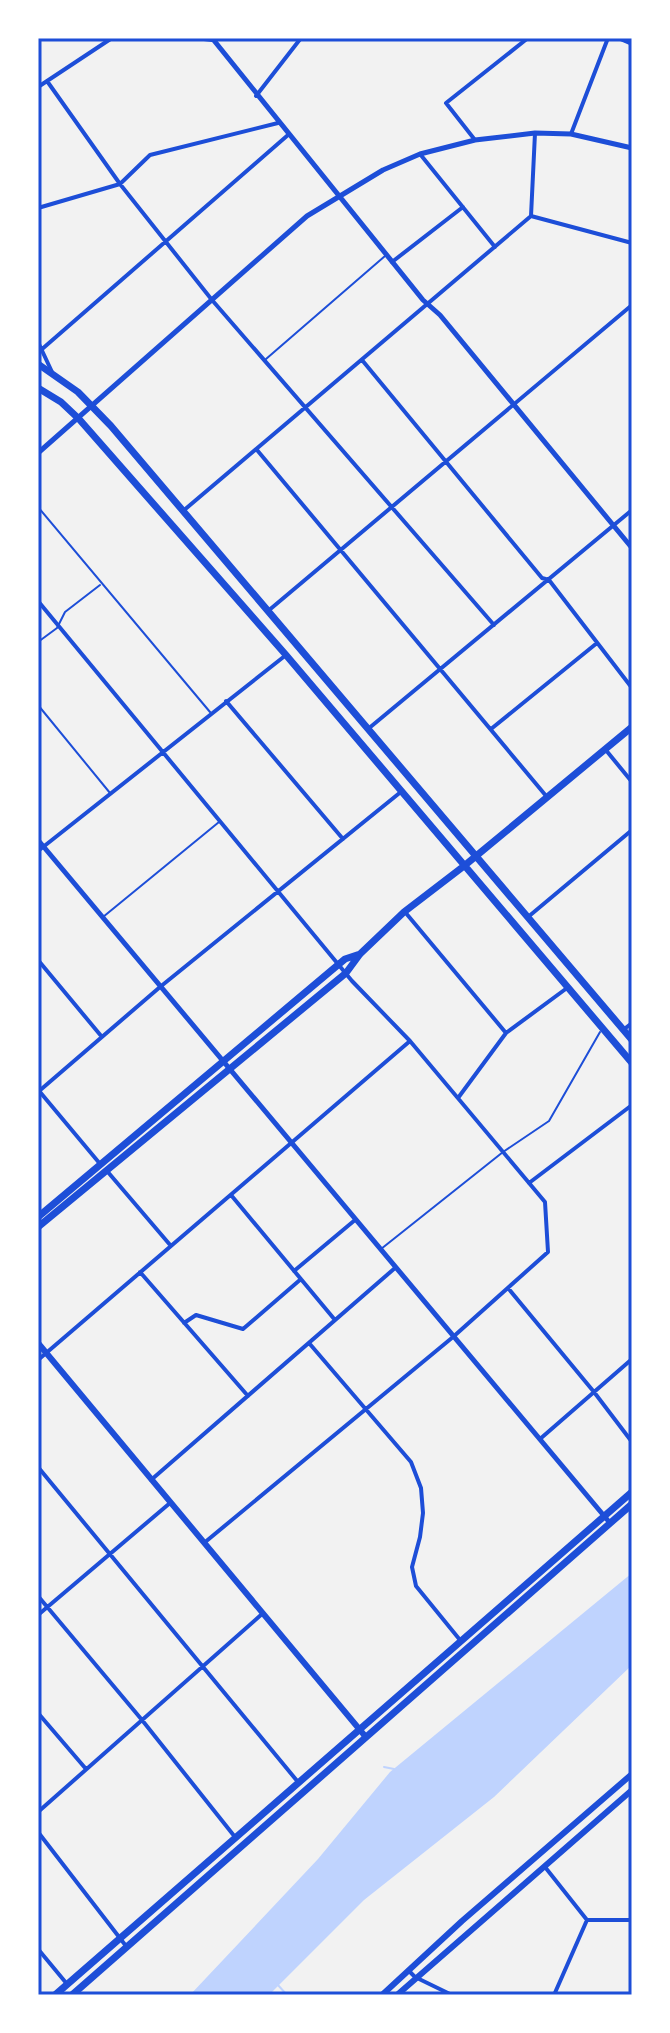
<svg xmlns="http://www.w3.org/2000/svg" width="670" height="2033" font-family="Barlow,sans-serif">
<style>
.water{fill:#bfd3fe}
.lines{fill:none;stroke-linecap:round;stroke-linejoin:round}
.stream{stroke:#bfd3fe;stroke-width:2}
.service{stroke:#1d4ed8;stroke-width:2}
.minor{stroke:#1d4ed8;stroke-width:4}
.tertiary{stroke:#1d4ed8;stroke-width:5}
.secondary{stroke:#1d4ed8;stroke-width:6}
.primary{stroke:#1d4ed8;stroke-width:7}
.neatline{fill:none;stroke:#1d4ed8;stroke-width:3}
</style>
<rect width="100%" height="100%" fill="#f2f2f2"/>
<!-- water -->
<path class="water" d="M632,1573V1665L494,1797L364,1900L269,1995H190L318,1859L390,1772Z"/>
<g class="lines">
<!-- stream -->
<path class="stream" d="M384,1767L394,1769
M277,1984L287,1995"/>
<!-- service -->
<path class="service" d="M266,359L385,256
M38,507L210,712
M38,642L57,628L65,612L100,585
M38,705L110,793
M103,917L219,822
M381,1249L503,1152L549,1121L600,1032"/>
<!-- minor -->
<path class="minor" d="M196,38L212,40
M618,38L632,44
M47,81L120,184L212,300L494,625
M38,87L112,38
M256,96L301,38
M571,134L608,38
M475,140L446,103L528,38
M420,154L495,247
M38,208L120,184L150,155L278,123
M531,216L632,243
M392,262L463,207
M38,342L52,372
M41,350L288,135
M362,360L542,578L549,580L632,688
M257,450L547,797
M183,511L531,216L535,133
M38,601L352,981L410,1041L545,1202L548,1252L453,1337L204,1543
M268,611L632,305
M226,701L343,839
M368,729L632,510
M491,729L597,643
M605,749L632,782
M38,851L286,655
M405,912L506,1033
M528,917L632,830
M38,960L102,1037
M623,1030L632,1023
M38,1092L160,987L402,791
M40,1092L101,1165
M458,1098L506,1033L567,988
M107,1171L171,1246
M529,1183L632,1105
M231,1195L335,1320
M294,1271L355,1220
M140,1272L248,1396
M508,1288L594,1392L632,1442
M184,1323L196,1315L243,1329L301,1279
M309,1343L411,1462L421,1488L423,1513L420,1537L412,1567L416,1586L460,1640
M38,1360L410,1041
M540,1439L632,1359
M38,1467L298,1782
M151,1480L395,1268
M38,1596L142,1720L235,1837
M38,1615L170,1503
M38,1713L86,1769
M38,1812L262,1614
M38,1832L126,1946
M545,1867L587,1920
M38,1949L67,1984
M409,1971L415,1977L452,1995
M554,1995L587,1920H632"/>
<!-- tertiary -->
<path class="tertiary" d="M212,38L423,300L440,315L632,548
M38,453L307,216L383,170L420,154L475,140L535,133L571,134L632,148
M38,840L610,1523"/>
<!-- secondary -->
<path class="secondary" d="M38,1343L365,1736
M382,1995L462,1921L632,1774
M397,1995L632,1790"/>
<!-- primary -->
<path class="primary" d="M38,364L78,392L111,426L632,1040
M38,388L61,402L79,419L286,655L632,1063
M38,1217L345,959L360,954
M38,1227L346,973L360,954L404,912L464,866L632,727
M55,1995L632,1492
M72,1995L632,1504"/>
</g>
<!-- border -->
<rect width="670" height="2033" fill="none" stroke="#ffffff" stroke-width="80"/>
<rect x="40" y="40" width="590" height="1953" class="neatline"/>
</svg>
